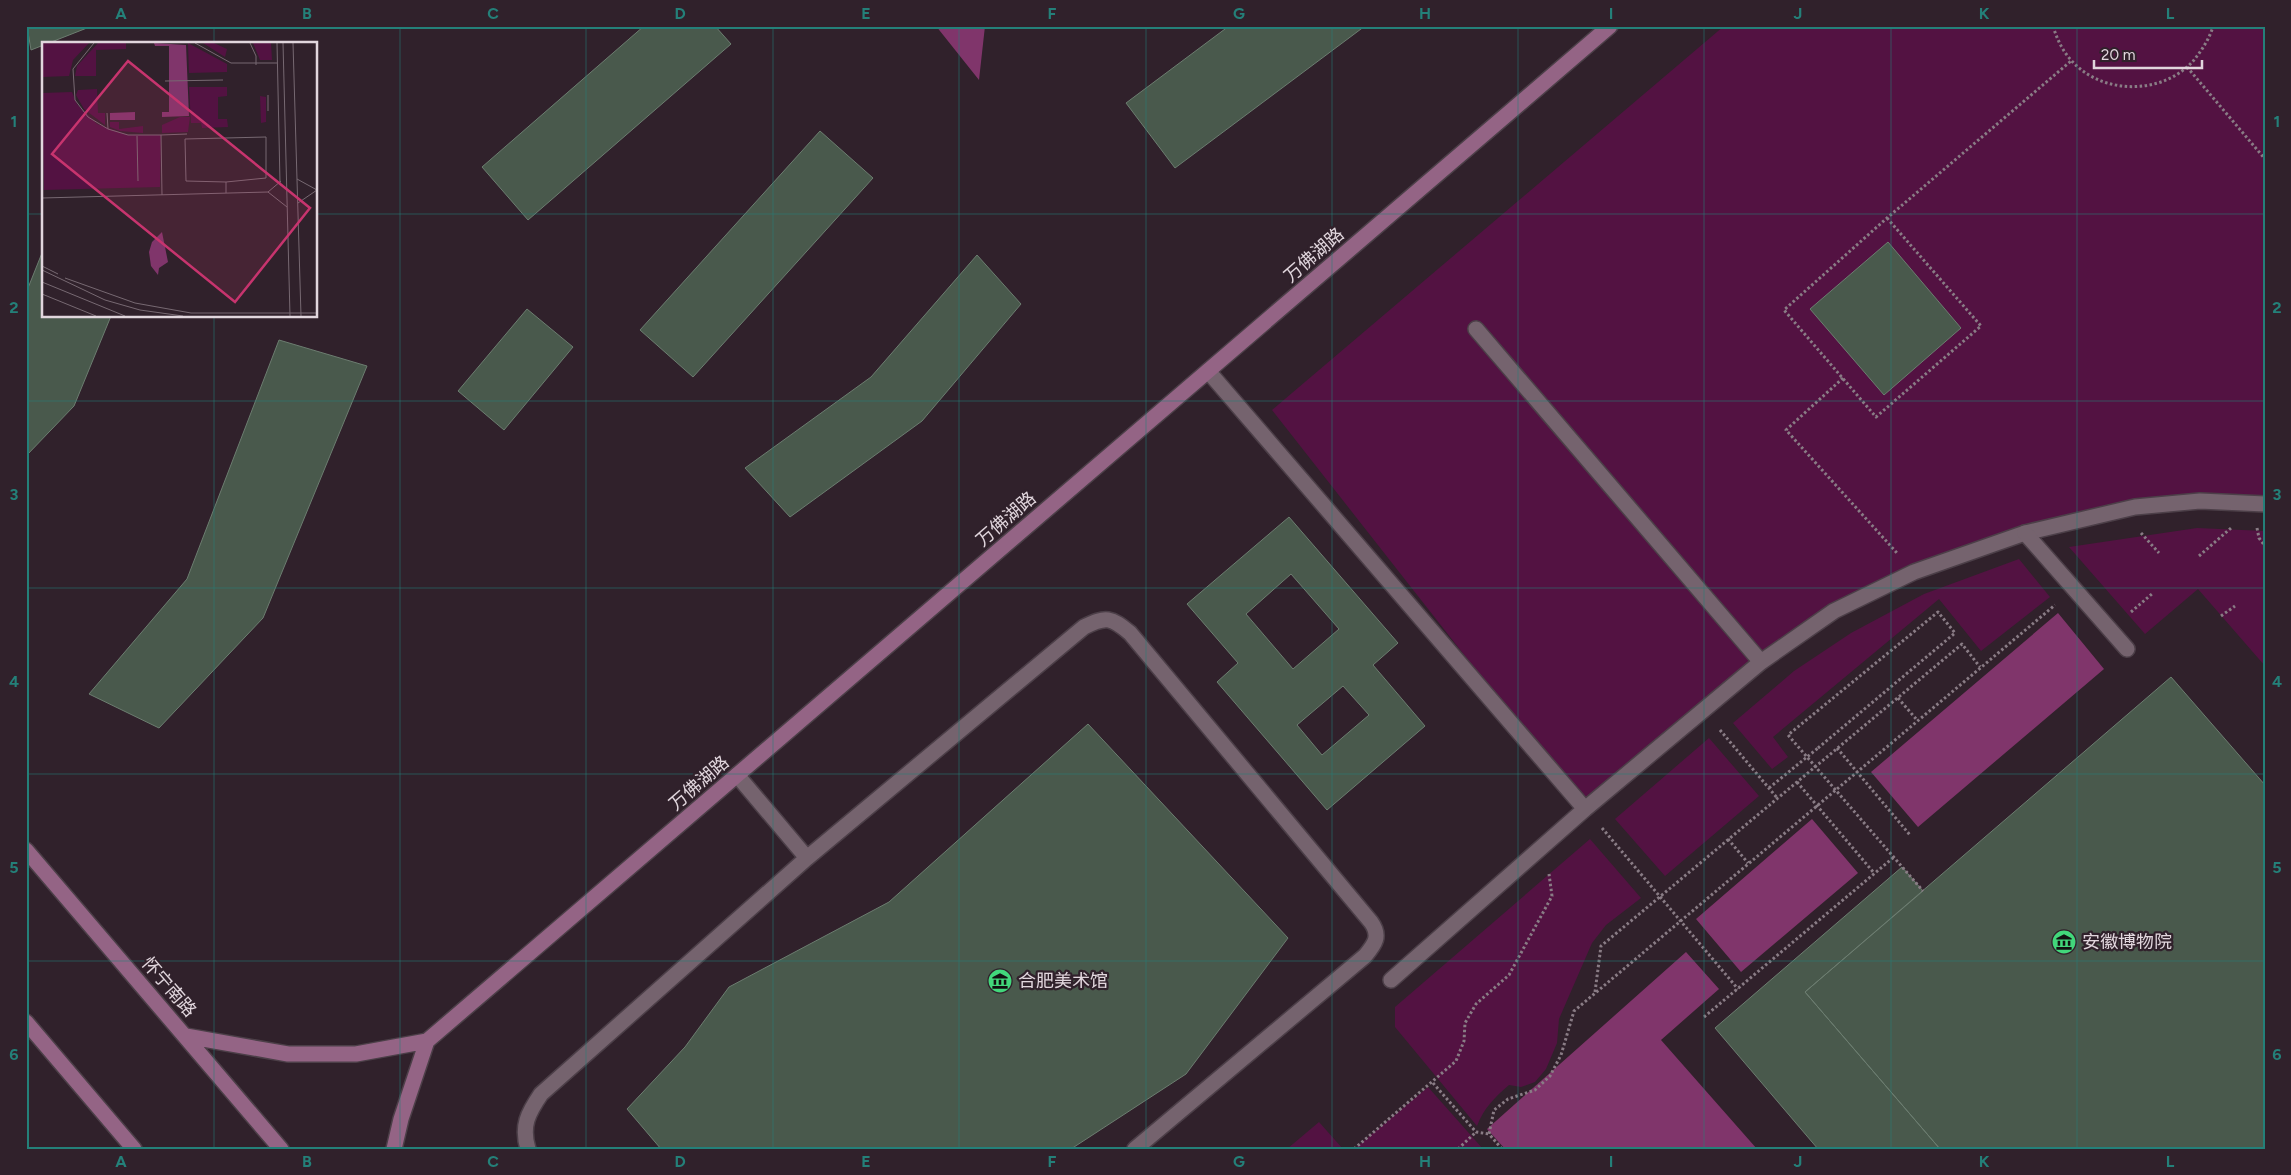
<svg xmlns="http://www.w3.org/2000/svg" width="2291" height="1175" font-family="Figtree,'Noto Sans SC',sans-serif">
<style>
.green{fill:#531242}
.water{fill:#80356b}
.building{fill:#49594c;stroke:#6c7d70;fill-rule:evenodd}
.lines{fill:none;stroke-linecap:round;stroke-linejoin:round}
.lane-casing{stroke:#4c3f48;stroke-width:18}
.street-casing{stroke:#4c3f48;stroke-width:18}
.secondary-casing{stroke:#4c3f48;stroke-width:18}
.path{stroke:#897c85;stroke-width:3;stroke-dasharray:2.5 2.5;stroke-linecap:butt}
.lane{stroke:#75636e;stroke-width:15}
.street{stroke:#75636e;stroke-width:15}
.secondary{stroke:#946485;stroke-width:15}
.path-bridge{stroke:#897c85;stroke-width:3;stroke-dasharray:2.5 2.5;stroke-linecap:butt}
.grid{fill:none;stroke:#248079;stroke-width:1;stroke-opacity:0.55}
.labels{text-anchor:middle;stroke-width:4.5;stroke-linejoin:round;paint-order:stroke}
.street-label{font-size:18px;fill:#e1d6dd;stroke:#30212b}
.poi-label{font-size:18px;fill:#e1d6dd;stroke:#30212b;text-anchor:start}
.inset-road{fill:none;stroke:#776972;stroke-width:1}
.view{fill:#c7346e;fill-opacity:0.15;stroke:#c7346e;stroke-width:2.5}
.inset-edge{fill:none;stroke:#e1d6dd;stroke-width:2.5}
.neatline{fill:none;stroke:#248079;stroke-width:2}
.grid-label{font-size:16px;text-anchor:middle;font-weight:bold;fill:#248079}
</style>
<rect width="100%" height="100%" fill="#30212b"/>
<!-- green -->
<path class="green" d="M1724,26H2265V505L2135,507L1996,543L1834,611L1585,809L1272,410Z
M2197,528L2265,531V666L2198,589L2145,634L2069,547Z
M2019,559L2050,597L1981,651L1939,599L1773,737L1788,757L1772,769L1733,723L1794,671L1851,633L1924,594Z
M1709,738L1759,796L1665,876L1615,819Z
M1590,839L1641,898L1606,925L1592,943L1559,1019L1557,1043L1546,1069L1535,1082L1521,1087L1509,1085C1494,1098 1484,1108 1477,1126L1395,1027V1007Z
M1428,1087L1483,1149H1354Z
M1319,1122L1343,1149H1287Z"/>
<!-- water -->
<path class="water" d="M936,26H985L979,80Z
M2058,613L2104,669L1918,827L1871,772Z
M1812,819L1858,873L1741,972L1696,919Z
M1686,952L1719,989L1661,1040L1757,1149H1505L1487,1129Z"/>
<!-- building -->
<path class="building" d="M27,26H92L31,50Z
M644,26H715L731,44L528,220L482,167Z
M1229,26H1365L1175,168L1126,103Z
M820,131L873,178L693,377L640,330Z
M1888,242L1961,328L1884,395L1810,309Z
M44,248V316H111L74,406L26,456V293Z
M977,255L1021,304L922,421L790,517L745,468L871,377Z
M527,309L573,347L504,430L458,391Z
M279,340L367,366L263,618L159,728L89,694L187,579Z
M1289,517L1398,643L1373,665L1425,726L1327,810L1217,682L1238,663L1187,604ZM1291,574L1339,629L1293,669L1246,614ZM1343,686L1369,715L1322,755L1297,725Z
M2171,677L2265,785V1149H1940L1805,992Z
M1088,724L1288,938L1186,1074L1071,1149H661L627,1109L685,1047L729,987L889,902Z
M1902,867L1923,891L1805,992L1940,1149H1818L1715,1028Z"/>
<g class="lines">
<defs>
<path id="lane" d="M1476,329L1761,662
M1208,371L1585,809L1761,662L1834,611L1914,572L2025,533L2135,507L2200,501L2265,504
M737,775L807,858
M1391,980L1585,809
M528,1149C521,1126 528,1113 541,1094L807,858L1084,627C1106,616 1111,617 1130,633L1371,922C1381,936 1375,944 1365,956L1135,1149"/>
<path id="street" d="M2025,533L2127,649"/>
<path id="secondary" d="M26,850L281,1149
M26,1022L134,1149
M186,1036L288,1054H356L427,1041L401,1119L394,1149
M427,1041L1610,26"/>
</defs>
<!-- lane casing -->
<use href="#lane" class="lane-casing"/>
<!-- street casing -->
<use href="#street" class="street-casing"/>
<!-- secondary casing -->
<use href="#secondary" class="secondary-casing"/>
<!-- path -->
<path class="path" d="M2053,26C2057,39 2062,50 2071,60C2102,96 2164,95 2194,60C2202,50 2210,38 2213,26
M2187,67L2265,159
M1887,218L1981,326L1876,417L1784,310L1887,218L2071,61
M1843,378L1786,430L1897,553
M2257,528L2259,538L2265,546
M2141,533L2159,553
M2199,556L2231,528
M2131,612L2153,593
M2221,616L2235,606
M1898,698L1917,720
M1720,730L1778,799
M1837,748L1910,835
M1797,782L1874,873
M1769,788L1818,748
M1602,828L1738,989
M1728,839L1748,863
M1595,992L1601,946L1962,644L1980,667
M1704,1017L1894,857
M1433,1083L1476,1132L1489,1134
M1354,1149L1456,1061L1464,1041L1465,1023L1476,1004L1509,975L1552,896L1549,874
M1458,1149L1476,1132
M1502,1149L1489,1134L1494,1110L1508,1099L1535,1090L1550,1076L1561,1055L1574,1011L2055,605"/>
<!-- lane -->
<use href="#lane" class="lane"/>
<!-- street -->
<use href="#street" class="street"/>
<!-- secondary -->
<use href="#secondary" class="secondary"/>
<!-- path-bridge -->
<path class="path-bridge" d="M1818,748L1955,633L1938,612L1788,735L1923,891"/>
</g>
<!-- grid -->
<path class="grid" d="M214,26V44M400,26V1149M586,26V1149M773,26V1149M959,26V1149M1146,26V1149M1332,26V1149M1518,26V1149M1704,26V1149M1891,26V1149M2077,26V1149M26,214H44M316,214H2265M214,316V1149M26,401H2265M26,588H2265M26,774H2265M26,961H2265"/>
<!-- icons -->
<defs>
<symbol id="museum-disc" viewBox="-11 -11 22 22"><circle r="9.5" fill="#42d77b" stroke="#30212b"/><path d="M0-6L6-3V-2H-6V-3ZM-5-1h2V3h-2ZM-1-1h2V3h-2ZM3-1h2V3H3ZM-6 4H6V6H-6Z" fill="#111"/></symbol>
</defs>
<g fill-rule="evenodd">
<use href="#museum-disc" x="2050" y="928" width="28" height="28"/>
<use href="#museum-disc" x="986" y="967" width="28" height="28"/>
</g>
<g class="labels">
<!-- street labels -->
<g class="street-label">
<text transform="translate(1314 255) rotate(-41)" y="6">万佛湖路</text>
<text transform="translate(1006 519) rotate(-41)" y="6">万佛湖路</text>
<text transform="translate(699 783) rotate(-41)" y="6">万佛湖路</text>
<text transform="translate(169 987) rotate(49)" y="6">怀宁南路</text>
</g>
<!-- poi labels -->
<g class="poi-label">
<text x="2082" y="948">安徽博物院</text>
<text x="1018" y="987">合肥美术馆</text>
</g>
</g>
<!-- overview -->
<g transform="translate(42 42)">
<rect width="275" height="275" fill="#30212b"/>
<path d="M0,1H47L31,18L27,34L0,35ZM56,1H84V7L54,8V34H33L35,24ZM146,1L185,22V30L147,31ZM161,1H172L185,7L183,15ZM211,1H229L230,18H218ZM147,45H185V54L176,55V77H185L186,85L160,86L159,81H149ZM55,47L56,71H63V83L42,67L34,53L36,48ZM30,50L35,62L55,82L86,93H119L118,145L2,148L0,51ZM218,54L224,55V80L219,81ZM138,75H148L146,90L120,91V83ZM68,80H77V87L101,84V91L78,89L68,85Z" fill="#531242"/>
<path d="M112,1L144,3L147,74L120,75V70H127V4H113ZM93,70V78H68V71ZM120,190L126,220L117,226L116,233L109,224L107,210L110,200Z" fill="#80356b"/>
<path class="inset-road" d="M52,1L31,27L33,58L46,75L66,87L86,93H119L120,153M153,1L189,21H235M208,1L214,14V23M235,1L238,141M241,1L248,274M251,1L259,274M123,39L181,38M226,53V69M65,71L66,87M119,93L145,92M95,94L96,139M255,137L275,148L256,161M239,139L226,150L245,165M184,140L144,139L143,97L224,95V136L184,140V151M0,156L226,150M0,224L16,232M0,228L63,258L98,268L141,274M23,236L93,261L149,271H275M0,240L83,274M0,252L54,274"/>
<path class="view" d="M86,19L268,166L193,260L10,112Z"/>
<rect width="275" height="275" class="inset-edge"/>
</g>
<!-- border -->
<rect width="2291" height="1175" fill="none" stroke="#30212b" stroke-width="55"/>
<!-- scale -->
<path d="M2094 60v8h108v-8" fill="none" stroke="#e1d6dd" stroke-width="2.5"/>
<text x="2101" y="60" font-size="15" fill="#e1d6dd" stroke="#30212b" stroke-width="4" paint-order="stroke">20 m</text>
<rect x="28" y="28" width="2236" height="1120" class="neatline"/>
<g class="grid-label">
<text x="121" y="19">A</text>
<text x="307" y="19">B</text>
<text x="493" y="19">C</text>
<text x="680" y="19">D</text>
<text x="866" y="19">E</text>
<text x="1052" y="19">F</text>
<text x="1239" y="19">G</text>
<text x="1425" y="19">H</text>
<text x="1611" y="19">I</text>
<text x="1798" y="19">J</text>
<text x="1984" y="19">K</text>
<text x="2170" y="19">L</text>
<text x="14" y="127">1</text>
<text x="2277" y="127">1</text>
<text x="14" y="313">2</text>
<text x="2277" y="313">2</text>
<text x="14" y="500">3</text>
<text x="2277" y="500">3</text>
<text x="14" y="687">4</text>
<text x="2277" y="687">4</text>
<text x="14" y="873">5</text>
<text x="2277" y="873">5</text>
<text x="14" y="1060">6</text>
<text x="2277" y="1060">6</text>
<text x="121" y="1167">A</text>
<text x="307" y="1167">B</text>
<text x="493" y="1167">C</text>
<text x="680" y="1167">D</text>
<text x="866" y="1167">E</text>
<text x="1052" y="1167">F</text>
<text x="1239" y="1167">G</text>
<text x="1425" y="1167">H</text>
<text x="1611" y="1167">I</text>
<text x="1798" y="1167">J</text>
<text x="1984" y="1167">K</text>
<text x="2170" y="1167">L</text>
</g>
</svg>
